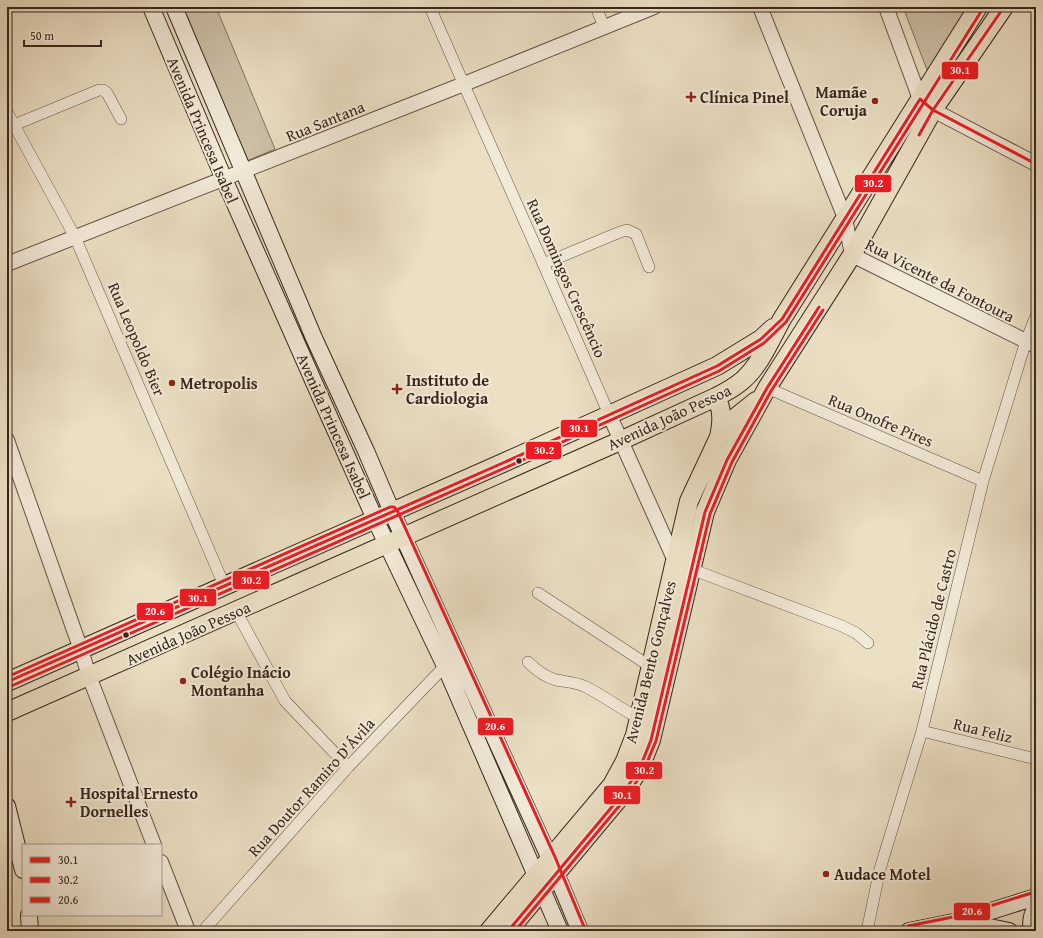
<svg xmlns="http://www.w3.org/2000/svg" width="1043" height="938" font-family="'Gentium Book Plus',serif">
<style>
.green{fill:#ccc0a7;stroke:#827461}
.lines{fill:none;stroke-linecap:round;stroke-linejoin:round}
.minor-casing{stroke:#645545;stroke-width:12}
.tertiary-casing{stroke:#645545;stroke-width:16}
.secondary-casing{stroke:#37271b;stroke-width:18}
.primary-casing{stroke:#37271b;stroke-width:20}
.minor{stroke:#f2ead9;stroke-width:11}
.tertiary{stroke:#f2ead9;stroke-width:14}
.secondary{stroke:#f2ead9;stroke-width:16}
.primary{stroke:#ebdfc4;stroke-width:18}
.bus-1-casing{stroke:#f2ead9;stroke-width:6}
.bus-2-casing{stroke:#f2ead9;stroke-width:6}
.bus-3-casing{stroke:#f2ead9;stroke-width:6}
.bus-1{stroke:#ed1c24;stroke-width:3}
.bus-2{stroke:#ed1c24;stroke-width:3}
.bus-3{stroke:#ed1c24;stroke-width:3}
.poi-dot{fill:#8f2418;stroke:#f2ead9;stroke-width:1.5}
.bus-dot{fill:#37271b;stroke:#f2ead9;stroke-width:1.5}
.labels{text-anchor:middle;stroke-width:4;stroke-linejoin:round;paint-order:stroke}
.poi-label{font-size:16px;font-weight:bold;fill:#37271b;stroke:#f2ead9;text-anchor:start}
.street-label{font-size:16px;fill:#37271b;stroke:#f2ead9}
.line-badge{stroke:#f2ead9;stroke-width:1.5}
.badge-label{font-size:11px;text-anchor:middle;font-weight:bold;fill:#fff}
</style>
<rect width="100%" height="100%" fill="#ebdfc4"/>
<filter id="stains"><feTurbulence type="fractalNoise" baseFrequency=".005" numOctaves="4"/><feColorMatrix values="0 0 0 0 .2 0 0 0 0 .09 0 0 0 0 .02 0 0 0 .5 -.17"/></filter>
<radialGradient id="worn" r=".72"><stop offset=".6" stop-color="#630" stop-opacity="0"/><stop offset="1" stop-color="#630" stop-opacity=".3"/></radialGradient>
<!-- green -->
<path class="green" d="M183,7H216L275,149L247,161Z
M903,7H970L929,75Z"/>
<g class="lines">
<defs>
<path id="minor" d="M430,7L468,94L546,270L609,414
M596,7L604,27
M7,9L11,7
M7,112L75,237L224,585
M14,125L99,90H103L107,93L121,119
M543,264L620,232L627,230L636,234L649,267
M767,388L983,481
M691,569L842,626L856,633L868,643
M538,593L651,667
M236,611L285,701L348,767
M528,662C536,670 545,677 556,680C566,682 576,682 586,687C604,696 621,709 639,718
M922,731L1036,759
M203,931L348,767L445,666
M867,931L880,869L922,731L983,481L1026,341L1036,316"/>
<path id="tertiary" d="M760,7L845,218L852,255L1036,346
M886,7L920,99L933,110L1036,164
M7,264L469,82L654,7
M609,414L675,561
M7,440L81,650L89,676L154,845
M161,862L188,931"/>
<path id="secondary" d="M151,7L224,179L324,405L375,519L445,666L560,931
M174,7L314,338L366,451L392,512L550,859L580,931
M7,806L23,870
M29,915L30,931
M961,921L1009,931
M909,931L959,921L1036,897
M1031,931C1031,922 1031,915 1036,908"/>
<path id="primary" d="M716,397C723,410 722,423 719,437
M7,682L505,462L717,366L761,339L773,328
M7,712L620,441L716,397C726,392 735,387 743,380C760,365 771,339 782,319L978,7
M489,931L612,785L625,761L635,735L675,561L689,501L719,437L736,417L756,401
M508,931L621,796L639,770L651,740L705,512L727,460L767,388L852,255L933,110L1004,7"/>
</defs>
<!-- minor casing -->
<use href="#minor" class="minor-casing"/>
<!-- tertiary casing -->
<use href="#tertiary" class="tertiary-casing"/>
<!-- secondary casing -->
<use href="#secondary" class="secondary-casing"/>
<!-- primary casing -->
<use href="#primary" class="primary-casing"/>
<!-- minor -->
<use href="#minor" class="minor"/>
<!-- tertiary -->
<use href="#tertiary" class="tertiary"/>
<!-- secondary -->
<use href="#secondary" class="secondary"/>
<!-- primary -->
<use href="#primary" class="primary"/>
<defs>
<path id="bus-1" d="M919,135L933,110L1004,7
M7,682L505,462L717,366L761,339L782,319L920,99L933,110L1036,164
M508,931L621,796L639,770L651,740L705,512L727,460L767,388L819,307"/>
<path id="bus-2" d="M9,687L507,467L719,371L764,343L786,322L982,10
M515,931L625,799L643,772L656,741L710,514L732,462L771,391L823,310"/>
<path id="bus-3" d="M7,677L390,507H394L397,510L555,857L585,929
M908,926L958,916L1035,892"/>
</defs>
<!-- bus-1 casing -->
<use href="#bus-1" class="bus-1-casing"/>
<!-- bus-2 casing -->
<use href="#bus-2" class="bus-2-casing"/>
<!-- bus-3 casing -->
<use href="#bus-3" class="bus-3-casing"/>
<!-- bus-1 -->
<use href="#bus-1" class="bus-1"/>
<!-- bus-2 -->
<use href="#bus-2" class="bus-2"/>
<!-- bus-3 -->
<use href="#bus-3" class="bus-3"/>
</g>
<!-- markers -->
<g class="poi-dot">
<path d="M689 91h4v4h4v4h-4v4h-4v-4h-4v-4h4z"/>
<circle cx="875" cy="101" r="4"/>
<circle cx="172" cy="383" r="4"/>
<path d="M395 383h4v4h4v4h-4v4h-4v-4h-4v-4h4z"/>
<circle cx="183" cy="681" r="4"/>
<path d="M69 796h4v4h4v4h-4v4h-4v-4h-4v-4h4z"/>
<circle cx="826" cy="874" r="4"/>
</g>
<g class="bus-dot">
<circle cx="519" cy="461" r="3.5"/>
<circle cx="126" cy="635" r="3.5"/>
</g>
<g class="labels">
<!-- poi labels -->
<g class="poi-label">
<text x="867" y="98" text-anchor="end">Mamãe<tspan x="867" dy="18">Coruja</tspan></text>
<text x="700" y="103">Clínica Pinel</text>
<text x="406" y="386">Instituto de<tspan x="406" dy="18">Cardiologia</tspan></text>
<text x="180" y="389">Metropolis</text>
<text x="191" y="678">Colégio Inácio<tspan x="191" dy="18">Montanha</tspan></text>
<text x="80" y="799">Hospital Ernesto<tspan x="80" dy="18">Dornelles</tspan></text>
<text x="834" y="880">Audace Motel</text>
</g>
<!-- street labels -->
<g class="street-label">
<text transform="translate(325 121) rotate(-22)" y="6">Rua Santana</text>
<text transform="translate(203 130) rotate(67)" y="6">Avenida Princesa Isabel</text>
<text transform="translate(567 278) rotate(66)" y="6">Rua Domingos Crescêncio</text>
<text transform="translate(940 280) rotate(27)" y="6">Rua Vicente da Fontoura</text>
<text transform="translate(137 339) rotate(67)" y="6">Rua Leopoldo Bier</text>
<text transform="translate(669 417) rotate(-25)" y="6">Avenida João Pessoa</text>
<text transform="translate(881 420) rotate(23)" y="6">Rua Onofre Pires</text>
<text transform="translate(334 426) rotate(66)" y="6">Avenida Princesa Isabel</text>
<text transform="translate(933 619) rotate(-76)" y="6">Rua Plácido de Castro</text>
<text transform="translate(188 633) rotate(-24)" y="6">Avenida João Pessoa</text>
<text transform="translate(650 662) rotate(-76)" y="6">Avenida Bento Gonçalves</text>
<text transform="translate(983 730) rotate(14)" y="6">Rua Feliz</text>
<text transform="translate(311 787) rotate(-48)" y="6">Rua Doutor Ramiro D'Ávila</text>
</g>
</g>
<g class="line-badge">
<rect x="941" y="61" width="38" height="19" rx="4" fill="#ed1c24"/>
<rect x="854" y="174" width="38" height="19" rx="4" fill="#ed1c24"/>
<rect x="560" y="419" width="38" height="19" rx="4" fill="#ed1c24"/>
<rect x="525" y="441" width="37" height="19" rx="4" fill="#ed1c24"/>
<rect x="232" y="570" width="38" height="20" rx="4" fill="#ed1c24"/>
<rect x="179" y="588" width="38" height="19" rx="4" fill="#ed1c24"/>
<rect x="136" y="602" width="38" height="19" rx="4" fill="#ed1c24"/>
<rect x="477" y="717" width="37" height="19" rx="4" fill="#ed1c24"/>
<rect x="625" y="761" width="38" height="19" rx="4" fill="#ed1c24"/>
<rect x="603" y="785" width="38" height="20" rx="4" fill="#ed1c24"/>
<rect x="953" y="902" width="38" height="19" rx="4" fill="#ed1c24"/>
</g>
<g class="badge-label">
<text x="960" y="74">30.1</text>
<text x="873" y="187">30.2</text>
<text x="579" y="432">30.1</text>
<text x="544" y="454">30.2</text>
<text x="251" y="584">30.2</text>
<text x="198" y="602">30.1</text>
<text x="155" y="615">20.6</text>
<text x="495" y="730">20.6</text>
<text x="644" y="774">30.2</text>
<text x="622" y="799">30.1</text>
<text x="972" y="915">20.6</text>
</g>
<!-- margin -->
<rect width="1043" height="938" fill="none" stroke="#ebdfc4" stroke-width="24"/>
<rect x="8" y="8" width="1027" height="922" fill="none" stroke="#37271b" stroke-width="2"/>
<rect x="12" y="12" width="1019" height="914" fill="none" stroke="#37271b"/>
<!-- legend -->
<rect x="22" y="844" width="140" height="72" fill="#f2ead9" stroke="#a79c8d"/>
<rect x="30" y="857" width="20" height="6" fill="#ed1c24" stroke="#a79c8d"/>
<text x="58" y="864" font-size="12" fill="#37271b">30.1</text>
<rect x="30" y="877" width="20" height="6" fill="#ed1c24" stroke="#a79c8d"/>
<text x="58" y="884" font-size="12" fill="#37271b">30.2</text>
<rect x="30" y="897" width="20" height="6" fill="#ed1c24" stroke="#a79c8d"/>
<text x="58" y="904" font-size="12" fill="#37271b">20.6</text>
<!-- scale -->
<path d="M24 40v6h77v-6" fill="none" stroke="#37271b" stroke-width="2"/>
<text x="30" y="40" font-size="12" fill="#37271b" stroke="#f2ead9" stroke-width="3" paint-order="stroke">50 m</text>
<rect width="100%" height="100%" filter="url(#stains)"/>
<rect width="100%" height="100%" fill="url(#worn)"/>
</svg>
